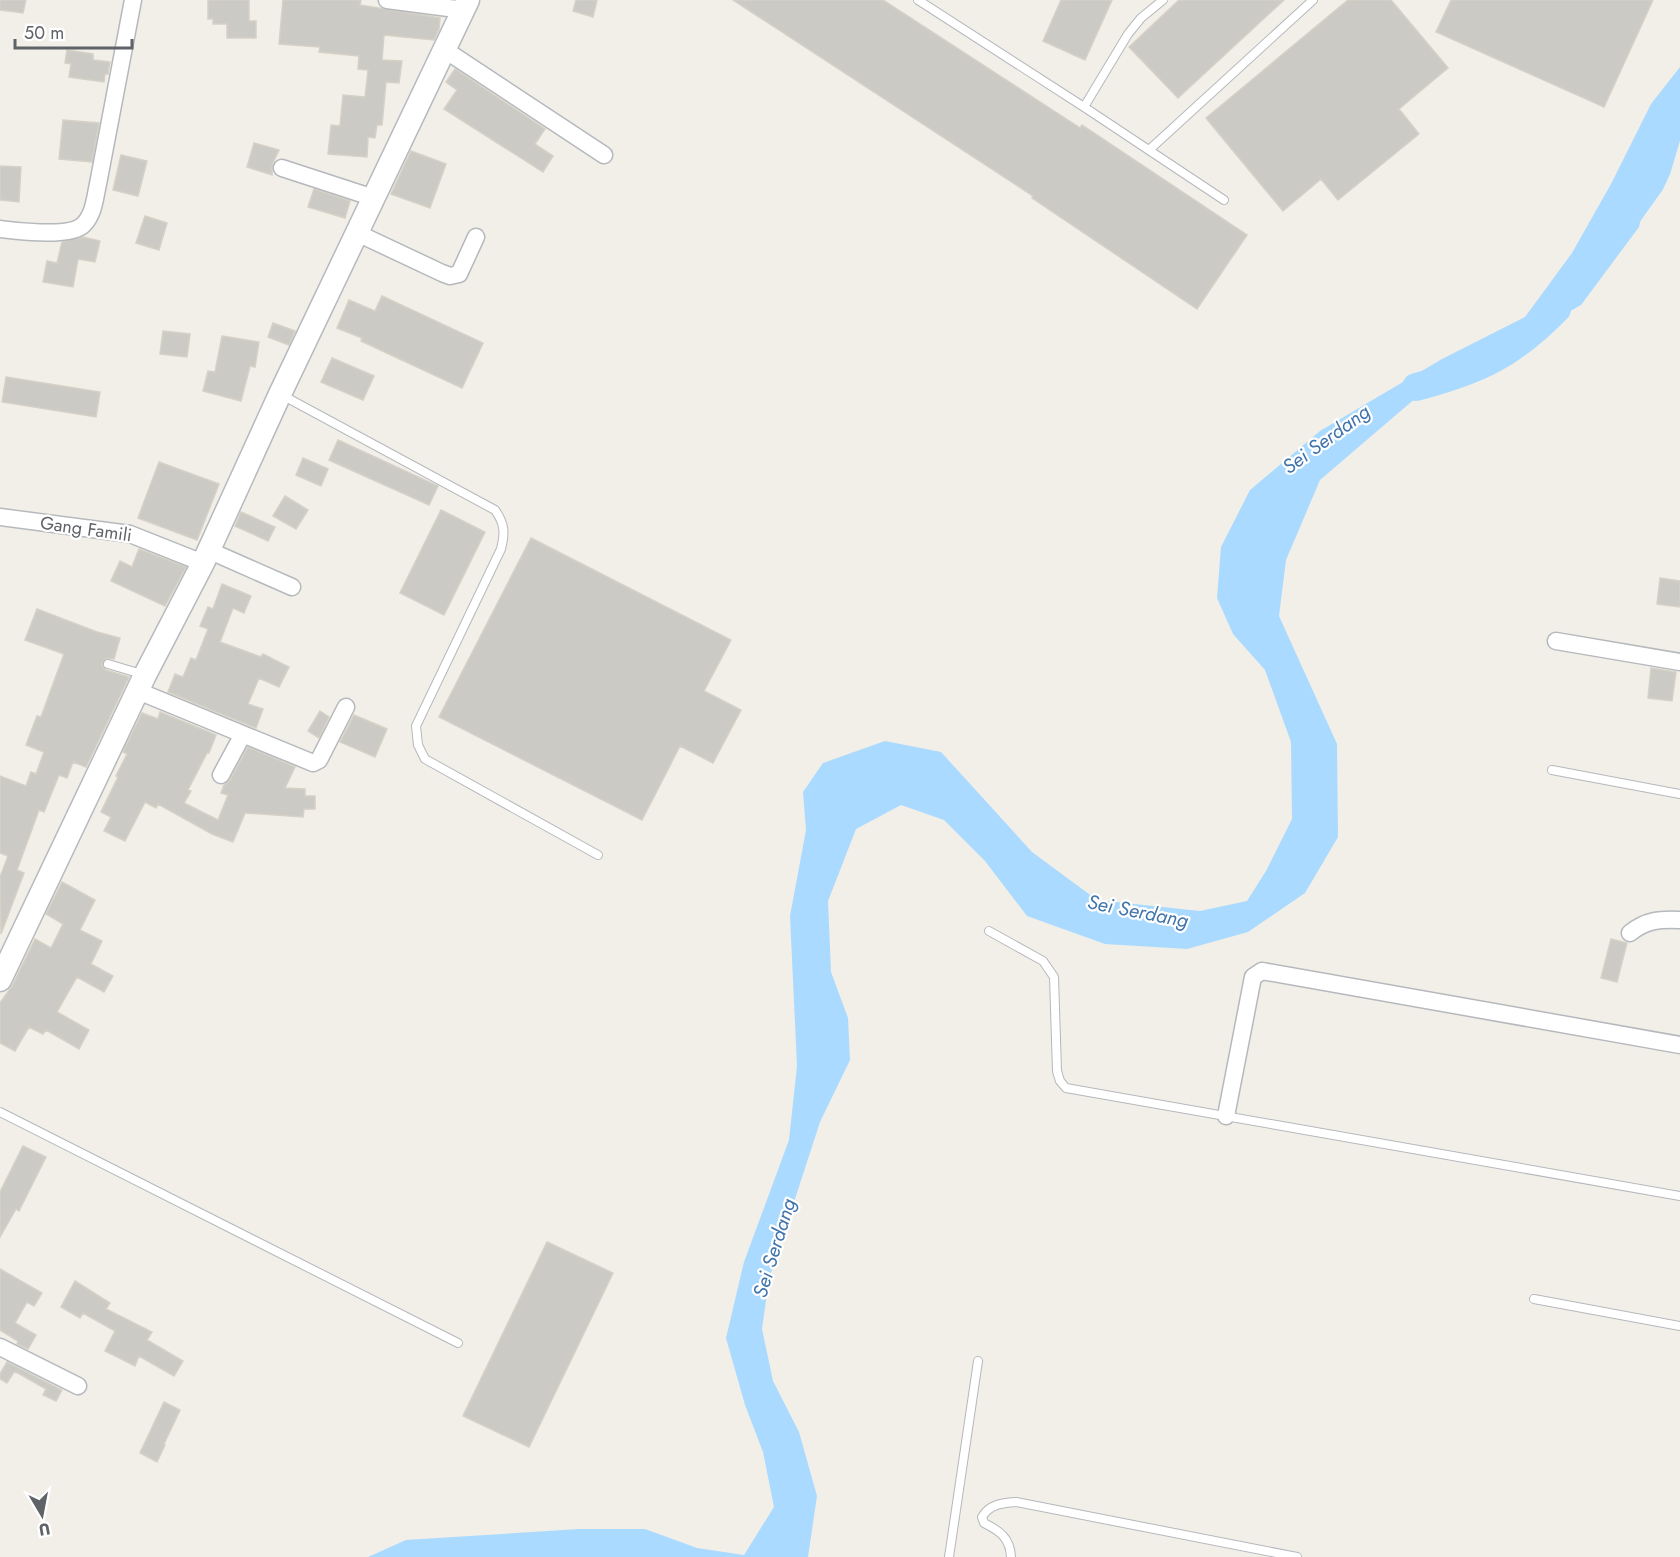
<svg xmlns="http://www.w3.org/2000/svg" width="1680" height="1557" font-family="Jost,sans-serif">
<style>
.water{fill:#aadaff}
.lines{fill:none;stroke-linecap:round;stroke-linejoin:round}
.river{stroke:#aadaff;stroke-width:28}
.building{fill:#cccac5;stroke:#d6d1c6;stroke-width:1.5}
.lane-casing{stroke:#b5b8bc;stroke-width:10}
.street-casing{stroke:#b5b8bc;stroke-width:19}
.secondary-casing{stroke:#b6babf;stroke-width:25}
.lane{stroke:#fff;stroke-width:8}
.street{stroke:#fff;stroke-width:16}
.secondary{stroke:#fff;stroke-width:22}
.labels{text-anchor:middle;stroke-width:4.5;stroke-linejoin:round;paint-order:stroke}
.street-label{font-size:18px;fill:#5f6368;stroke:#fff}
.water-label{font-size:20px;font-style:italic;fill:#4174aa;stroke:#fff}
</style>
<rect width="100%" height="100%" fill="#f1efe8"/>
<!-- water -->
<path class="water" d="M1680,67V109L1653,164L1639,227L1581,305L1417,397L1320,480L1286,560L1279,616L1337,744L1338,837L1305,893L1248,932L1187,949L1105,944L1027,916L985,861L944,820L901,805L856,829L828,901L831,972L848,1018L850,1060L820,1122L769,1279L762,1329L773,1381L799,1432L817,1496L808,1557H368L406,1540L579,1529H645L697,1548L744,1555L774,1507L763,1452L745,1405L726,1338L744,1262L789,1140L797,1066L790,916L806,830L803,792L823,763L885,741L941,752L1032,852L1097,900L1200,911L1247,901L1266,871L1292,819L1291,742L1265,670L1233,634L1217,598L1221,547L1250,490L1320,431L1442,359L1525,317L1572,253L1611,184L1651,104Z"/>
<g class="lines">
<!-- river -->
<path class="river" d="M1626,217L1651,182L1657,169L1680,91
M1416,387C1478,371 1512,355 1557,309"/>
</g>
<!-- building -->
<path class="building" d="M0,0H26L23,13L0,10Z
M208,0H249V21H256V38H227V24H213V19H208Z
M283,0H361L360,5L440,18L439,29L434,40L384,35L382,60L402,61L399,83L386,82L382,125H377L375,138L368,137L367,157L328,154L331,125L340,126L343,95L365,97L368,70L358,69L359,56L319,52L320,47L279,44Z
M576,0H597L593,17L573,11Z
M733,0H883L1080,128L1082,125L1247,235L1197,309L1032,198L1033,196Z
M1061,0H1112L1085,60L1043,41Z
M1179,0H1284L1178,98L1129,47Z
M1348,0H1391L1448,68L1399,109L1419,134L1338,200L1321,179L1283,211L1206,118Z
M1451,0H1653L1604,107L1436,32Z
M67,50L93,54V60L110,62L108,74H105L104,82L69,77L71,64L65,63Z
M455,69L545,129L535,144L553,156L543,172L444,109L457,90L446,82Z
M63,120L99,123L92,162L59,159Z
M254,143L279,150L272,165V175L247,167Z
M411,151L446,164L430,208L391,194Z
M121,155L147,161L138,196L113,190Z
M0,166L21,167L19,202L0,200Z
M314,189L350,201L345,218L308,207Z
M145,216L167,223L159,250L136,243Z
M83,237L100,241L95,262L78,259L73,287L43,282L47,261L57,263L62,242Z
M382,296L483,343L462,388L361,341L362,338L337,328L349,300L375,311Z
M273,323L295,331L289,345L268,337Z
M163,331L190,334L187,357L160,354Z
M222,336L259,342L255,367L250,366L241,401L203,391L208,371L215,372Z
M332,358L374,376L363,400L321,382Z
M6,377L100,392L96,417L2,402Z
M338,440L438,486L429,505L329,460Z
M303,458L328,469L321,486L296,475Z
M159,462L219,484L197,540L138,518Z
M285,496L308,510L296,529L273,516Z
M441,510L485,532L444,615L400,593Z
M241,512L275,527L268,541L235,526Z
M531,538L731,640L704,691L741,710L713,763L680,746L642,820L439,717Z
M139,549L186,567L165,606L111,581L120,561L132,567Z
M1660,578L1680,581V607L1657,604Z
M222,584L251,596L244,613L233,608L220,642L261,657L263,654L289,667L279,687L259,678L248,704L263,709L256,728L168,692L175,674L183,677L191,658L196,660L208,629L200,626L208,607L213,609Z
M37,609L97,632L120,638L114,659L106,658L102,665L106,670L129,677L86,767L73,762L67,778L59,775L44,812L39,810L17,870L24,873L1,934L0,877L8,856L0,853V776L26,786L31,772L36,774L44,752L26,745L37,716L41,717L64,654L25,640Z
M1651,668L1676,672L1672,701L1648,698Z
M320,711L329,717L319,738L308,731Z
M160,712L216,735L209,753H207L188,790L191,791L184,803L218,820L228,795L221,793L224,785L230,780L248,747L295,767L285,788L305,789V796H315V809H304L303,817L245,813L233,842L212,834L158,804L156,808L145,802L125,841L104,831L111,817L101,812L118,777L116,776L127,754L123,752L142,713L158,719Z
M354,715L387,729L375,757L340,742Z
M62,882L95,900L80,930L102,941L91,964L113,976L104,992L77,977L57,1012L89,1030L79,1049L46,1030L43,1034L29,1027L15,1051L0,1043V1003L12,986L35,939L51,948L63,924L46,914Z
M1611,939L1627,943L1617,982L1601,978Z
M23,1146L46,1157L19,1211L16,1209L0,1237V1192Z
M547,1242L613,1273L529,1447L463,1416Z
M0,1269L42,1293L34,1306L27,1302L15,1323L36,1335L28,1349L17,1344L18,1341L0,1330Z
M75,1281L110,1303L106,1309L152,1332L147,1340L183,1361L174,1376L139,1356L135,1366L105,1351L115,1331L83,1313L80,1318L61,1307Z
M7,1362L62,1390L56,1401L43,1395L46,1389L18,1373L14,1372L7,1383L0,1379V1374Z
M164,1402L180,1410L164,1444L165,1445L157,1462L140,1453Z"/>
<g class="lines">
<defs>
<path id="lane" d="M918,0L1084,107L1224,200
M1084,107L1128,34L1141,18L1163,0
M1149,150L1313,0
M280,394L495,510C505,524 505,533 501,549L416,726L418,745L425,759L598,855
M108,664L145,675
M1552,770L1680,794
M989,931L1043,961L1054,977L1057,1071L1060,1081L1066,1088L1680,1196
M0,1112L458,1343
M1534,1299L1680,1326
M949,1557L978,1361
M1011,1557C1010,1538 1000,1531 984,1523L982,1517C990,1504 1002,1503 1016,1502L1297,1557"/>
<path id="street" d="M387,0L464,10
M445,50L604,155
M282,168L374,198
M0,229C18,231 72,238 84,224C94,214 95,197 98,184L133,0
M357,233L442,273L450,276L459,274L476,237
M0,517L130,534L203,563
M208,550L292,587
M1556,641L1680,662
M138,691L313,763L319,760L346,707
M221,775L242,736
M1630,933C1646,920 1660,919 1680,920
M1226,1116L1253,977L1262,971L1680,1045
M0,1347L78,1386"/>
<path id="secondary" d="M0,980L145,675L203,563L280,394L468,0"/>
</defs>
<!-- lane casing -->
<use href="#lane" class="lane-casing"/>
<!-- street casing -->
<use href="#street" class="street-casing"/>
<!-- secondary casing -->
<use href="#secondary" class="secondary-casing"/>
<!-- lane -->
<use href="#lane" class="lane"/>
<!-- street -->
<use href="#street" class="street"/>
<!-- secondary -->
<use href="#secondary" class="secondary"/>
</g>
<g class="labels">
<!-- street labels -->
<g class="street-label">
<text transform="translate(86 529) rotate(8)" y="6">Gang Famili</text>
</g>
<!-- water labels -->
<g class="water-label">
<text transform="translate(1326 439) rotate(-36)" y="7">Sei Serdang</text>
<text transform="translate(1138 911) rotate(11)" y="7">Sei Serdang</text>
<text transform="translate(774 1248) rotate(-73)" y="7">Sei Serdang</text>
</g>
</g>
<!-- north arrow -->
<g transform="translate(42 1515) rotate(170)" stroke="#ffffff" stroke-width="4.5" paint-order="stroke">
<path d="M0-4.5L10 22L0 15L-10 22Z" fill="#5f6368"/>
<text y="-9" font-size="16" font-weight="bold" text-anchor="middle" fill="#5f6368">U</text>
</g>
<!-- scale -->
<path d="M15 39v9h117v-9" fill="none" stroke="#5f6368" stroke-width="3"/>
<text x="24" y="39" font-size="18" fill="#5f6368" stroke="#ffffff" stroke-width="4.5" paint-order="stroke">50 m</text>
</svg>
